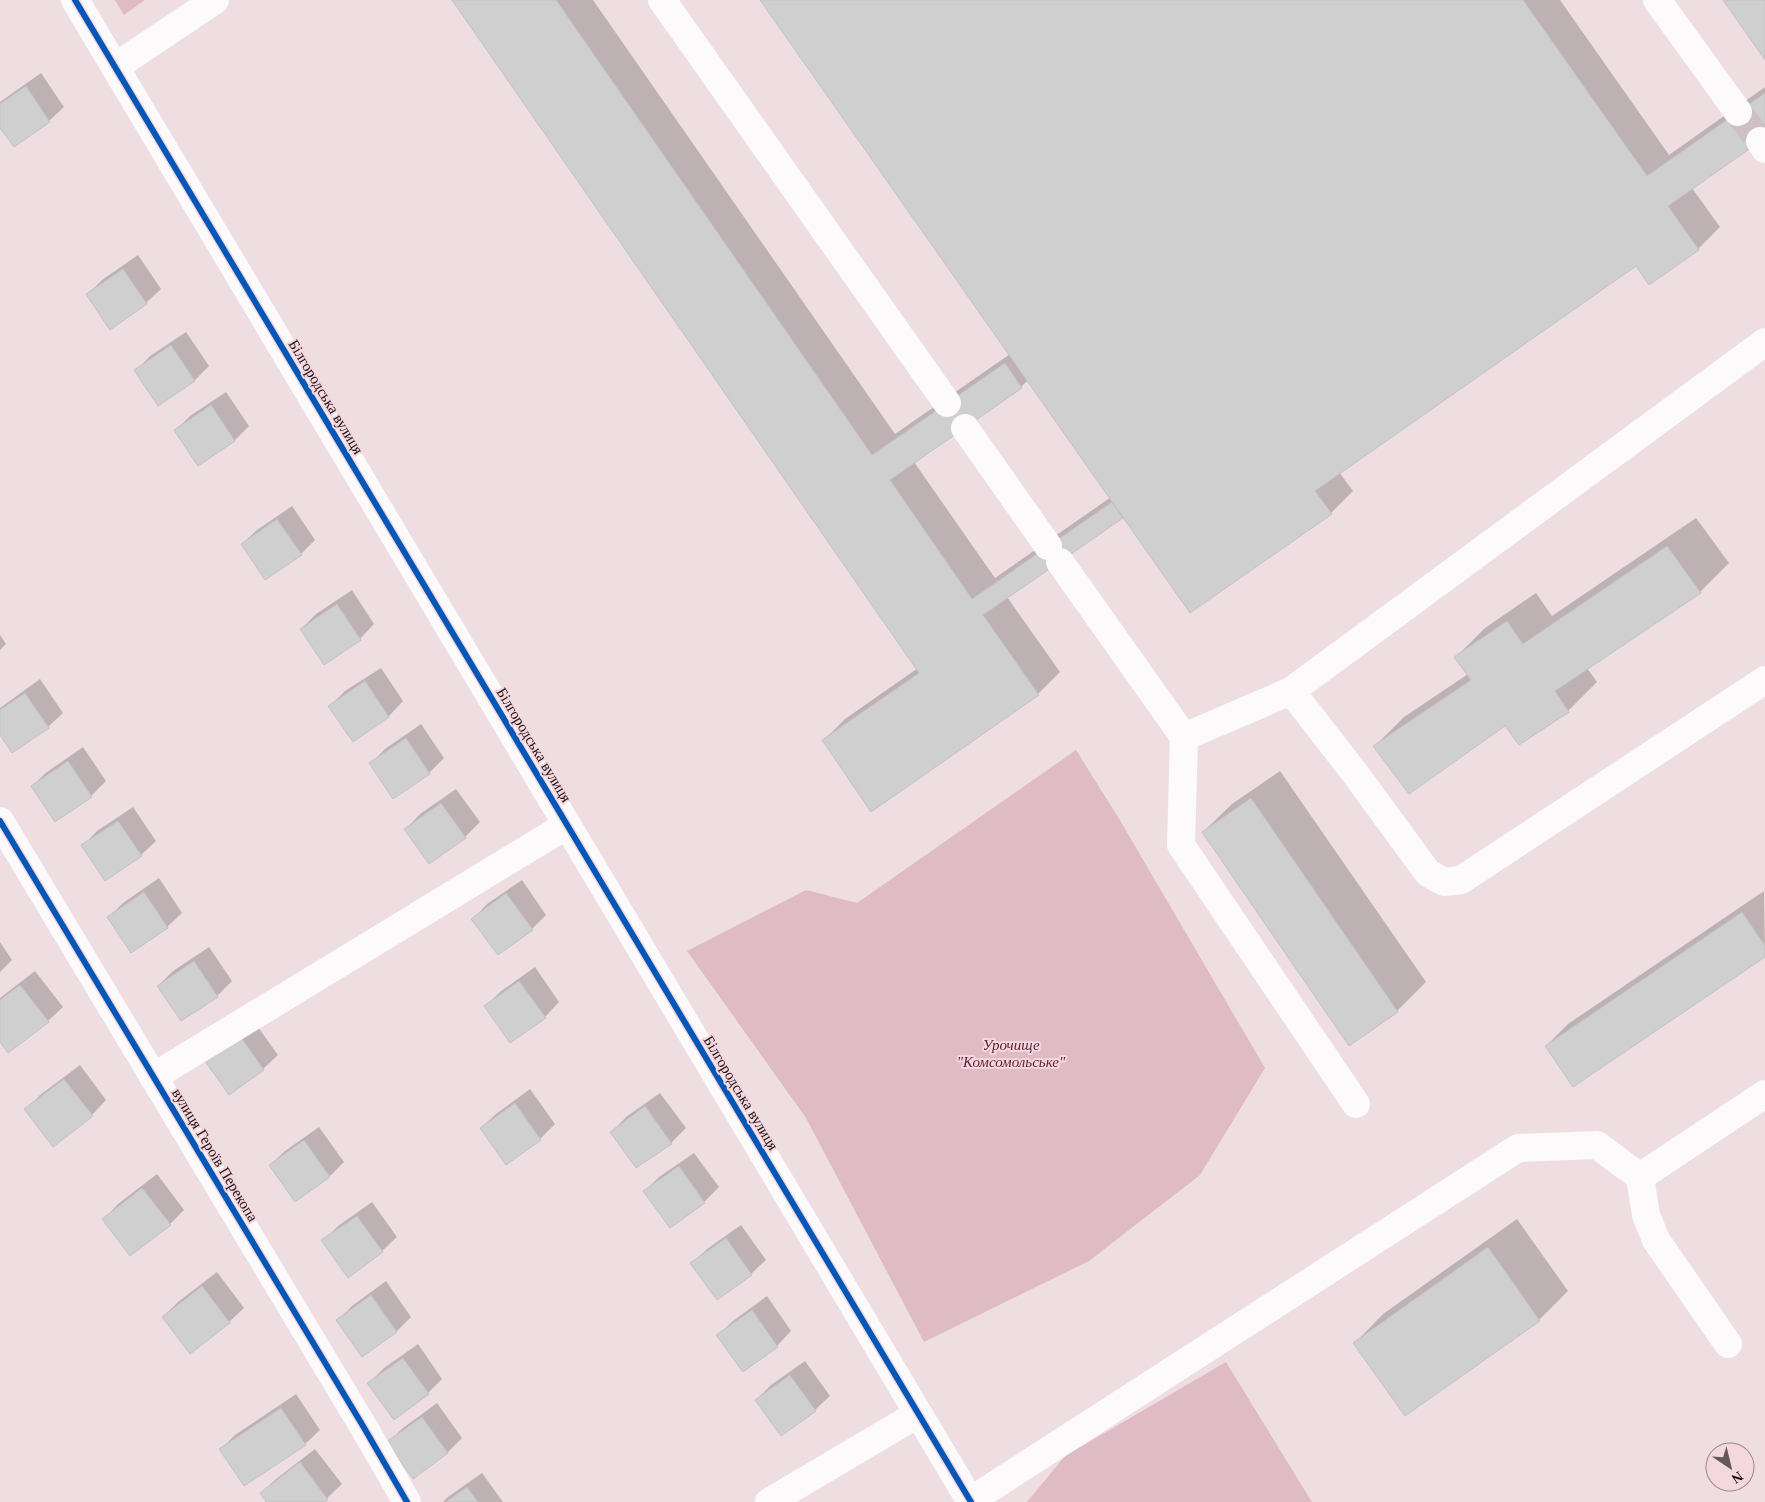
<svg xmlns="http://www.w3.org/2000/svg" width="1765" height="1502" font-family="'Times New Roman',serif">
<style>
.green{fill:#dfbcc5}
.shadow{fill:#0003;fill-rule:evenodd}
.building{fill:#d0cfd0;stroke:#c2c1c3}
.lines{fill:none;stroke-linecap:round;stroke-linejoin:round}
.minor-tunnel{stroke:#cebfc3;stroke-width:28;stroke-dasharray:28 14;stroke-linecap:butt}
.minor{stroke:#fcfafb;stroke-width:28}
.cycleway-casing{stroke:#f5d7de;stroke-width:9}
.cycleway{stroke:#0057b8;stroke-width:6}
.labels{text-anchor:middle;stroke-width:4;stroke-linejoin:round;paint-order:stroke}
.street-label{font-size:15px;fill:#1a1013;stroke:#f5d7de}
.park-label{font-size:15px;font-style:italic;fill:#5e1e34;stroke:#f5d7de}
</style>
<rect width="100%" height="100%" fill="#eedee2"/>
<!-- green -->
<path class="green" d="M115,0H145L124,15Z
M1076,750L1118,817L1265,1068L1200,1175L1089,1261L924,1342L806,1118L687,951L806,890L857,903Z
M1226,1362L1312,1502H1027L1065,1456Z"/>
<!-- shadow -->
<path class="shadow" d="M453,0H593L895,434L1010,354L761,0H1560L1669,155L1765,87V136L1692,188L1720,227L1698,249L1636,264L1339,472L1353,491L1331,513L1124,516L1007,597L1060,672L1038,694L872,810L824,740L845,719L918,668ZM1028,380L1111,497L995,578L914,462L1021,387Z
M41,73L64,107L49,121L0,125V102Z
M138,255L161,289L146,303L88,294L102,280Z
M186,332L209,366L195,380L158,404L136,371L150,356Z
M226,392L249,426L235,440L199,464L176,430L190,416Z
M292,506L315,540L301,554L242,544L257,530Z
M1696,518L1729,563L1700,592L1587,668L1597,682L1568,711L1505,724L1375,746L1404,717L1468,674L1456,657L1485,628L1536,593L1552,616Z
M352,590L374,624L360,639L301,629L316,614Z
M0,635L6,644L0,650Z
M381,668L403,701L389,716L353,740L330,706L345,691Z
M40,679L63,713L48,727L0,733V708Z
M421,724L444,758L429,773L394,797L371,763L385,749Z
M83,747L106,781L91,796L32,786L47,772Z
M1280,771L1426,982L1397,1011L1349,1044L1203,832L1232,804Z
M456,789L480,822L465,837L429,862L406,829L420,814Z
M133,807L156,841L141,855L83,846L97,831Z
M159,878L182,913L167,927L109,917L123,903Z
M522,880L546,915L532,929L473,919L487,904Z
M1764,891L1765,955L1546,1046L1568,1024Z
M0,942L12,960L0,972Z
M209,947L232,981L217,996L158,986L173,971Z
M535,967L559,1002L545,1017L486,1006L500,992Z
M35,971L63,1007L48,1021L0,1040V998Z
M253,1020L278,1055L263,1069L204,1059Z
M80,1065L106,1100L92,1115L26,1110L40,1095Z
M530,1089L555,1124L540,1139L506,1163L481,1128L496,1114Z
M660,1093L686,1128L671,1143L612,1132L626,1117Z
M319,1127L344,1162L330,1176L296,1201L270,1165L285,1151Z
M694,1153L719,1187L704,1202L645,1191L659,1177Z
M157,1174L184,1210L170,1224L104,1219L118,1204Z
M372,1202L397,1237L382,1251L323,1241L338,1226Z
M1517,1219L1568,1291L1539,1320L1405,1415L1355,1343L1383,1314Z
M741,1225L766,1260L751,1274L692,1264L707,1249Z
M217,1272L244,1308L229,1322L190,1352L163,1317L178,1302Z
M386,1281L411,1317L397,1331L362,1355L337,1321L352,1306Z
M767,1296L791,1331L777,1346L718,1335L733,1321Z
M418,1344L442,1379L428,1393L369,1383L384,1368Z
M805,1361L830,1396L815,1410L756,1400L771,1385Z
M296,1394L320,1430L305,1444L245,1485L221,1449L235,1435Z
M437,1403L462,1438L447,1453L388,1442L403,1428Z
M315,1449L342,1484L323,1502H268L261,1493L276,1479Z
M482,1473L503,1502H443L448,1497Z"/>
<!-- building -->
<path class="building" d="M452,0H556L872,455L1005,363L1022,388L890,480L972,599L1112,502L1123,518L983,615L1039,695L871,812L822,740L919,673Z
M760,0H1523L1647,176L1765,93V138L1668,206L1699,250L1649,285L1636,266L1315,491L1332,514L1190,613Z
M1723,0H1765V60Z
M26,86L50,122L14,147L0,128V104Z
M123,269L147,304L110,330L86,294Z
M171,345L195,381L158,406L134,370Z
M211,405L235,441L198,466L174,430Z
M277,519L302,555L265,580L241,544Z
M1667,546L1701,593L1555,691L1569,712L1519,745L1505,726L1409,794L1373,746L1471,680L1454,657L1507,621L1523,644Z
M337,604L361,640L324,665L300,629Z
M365,681L389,717L353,742L328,706Z
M25,693L49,728L12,753L0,735V710Z
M406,738L430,774L393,799L369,763Z
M68,761L92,797L55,822L31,786Z
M1251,798L1398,1012L1349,1046L1202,832Z
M441,803L466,838L429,864L404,829Z
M118,821L142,856L105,881L81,845Z
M144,892L168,928L131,953L107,917Z
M506,893L533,930L498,955L471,919Z
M1742,912L1765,946V957L1573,1087L1545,1046Z
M194,961L218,997L181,1021L157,986Z
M519,981L546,1018L510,1043L484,1006Z
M20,985L49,1022L8,1053L0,1042V1000Z
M238,1033L264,1070L229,1095L203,1058Z
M64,1079L93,1116L53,1147L24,1109Z
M515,1103L541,1140L506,1165L480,1128Z
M645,1106L672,1144L636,1168L610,1132Z
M304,1140L330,1177L295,1202L269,1165Z
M679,1166L705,1203L670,1228L643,1191Z
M142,1188L171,1225L130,1256L102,1219Z
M357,1216L383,1252L348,1278L321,1240Z
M726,1238L752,1275L717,1300L690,1263Z
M1488,1247L1540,1321L1405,1416L1353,1343Z
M202,1286L230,1323L190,1354L162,1317Z
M371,1295L397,1332L362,1357L336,1320Z
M752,1310L778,1347L743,1372L716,1335Z
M403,1358L429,1394L394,1420L367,1383Z
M790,1375L816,1411L781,1436L755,1400Z
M281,1408L306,1445L244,1486L219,1449Z
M422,1417L448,1453L413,1479L386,1442Z
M300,1462L328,1500L325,1502H266L260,1493Z
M467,1487L478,1502H446Z"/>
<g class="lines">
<!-- minor-tunnel -->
<path class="minor-tunnel" d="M1738,112L1760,141"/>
<!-- minor -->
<path class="minor" d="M75,0L971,1502
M662,0L947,403
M1657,0L1738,112
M115,67L215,0
M1760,141L1765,149
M965,428L1048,546
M1060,562L1184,737L1291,691L1765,342
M1291,691L1354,772L1428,873L1444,882L1461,880L1765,680
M1184,737L1181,845L1356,1104
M0,821L363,1426L407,1502
M153,1077L567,825
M1640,1177L1646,1215L1656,1240L1728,1344
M970,1501L1518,1148L1597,1145L1640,1177L1765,1094
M769,1502L918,1414"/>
<defs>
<path id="cycleway" d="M75,0L971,1502
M0,821L363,1426L407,1502"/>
</defs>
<!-- cycleway casing -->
<use href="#cycleway" class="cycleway-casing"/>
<!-- cycleway -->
<use href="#cycleway" class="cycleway"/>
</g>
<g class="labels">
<!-- street labels -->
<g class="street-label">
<text transform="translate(326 397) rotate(59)" y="5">Білгородська вулиця</text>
<text transform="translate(534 745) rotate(59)" y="5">Білгородська вулиця</text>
<text transform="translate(741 1093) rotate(59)" y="5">Білгородська вулиця</text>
<text transform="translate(215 1155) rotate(59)" y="5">вулиця Героїв Перекопа</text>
</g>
<!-- park labels -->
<g class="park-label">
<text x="1011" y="1050">Урочище<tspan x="1011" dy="17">"Комсомольське"</tspan></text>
</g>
</g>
<!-- north arrow -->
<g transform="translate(1730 1467) rotate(145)"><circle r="24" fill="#f5d7de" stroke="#9d878d"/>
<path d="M0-4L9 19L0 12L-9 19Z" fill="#64585b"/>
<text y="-8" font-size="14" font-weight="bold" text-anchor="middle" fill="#1a1013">N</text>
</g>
</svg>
